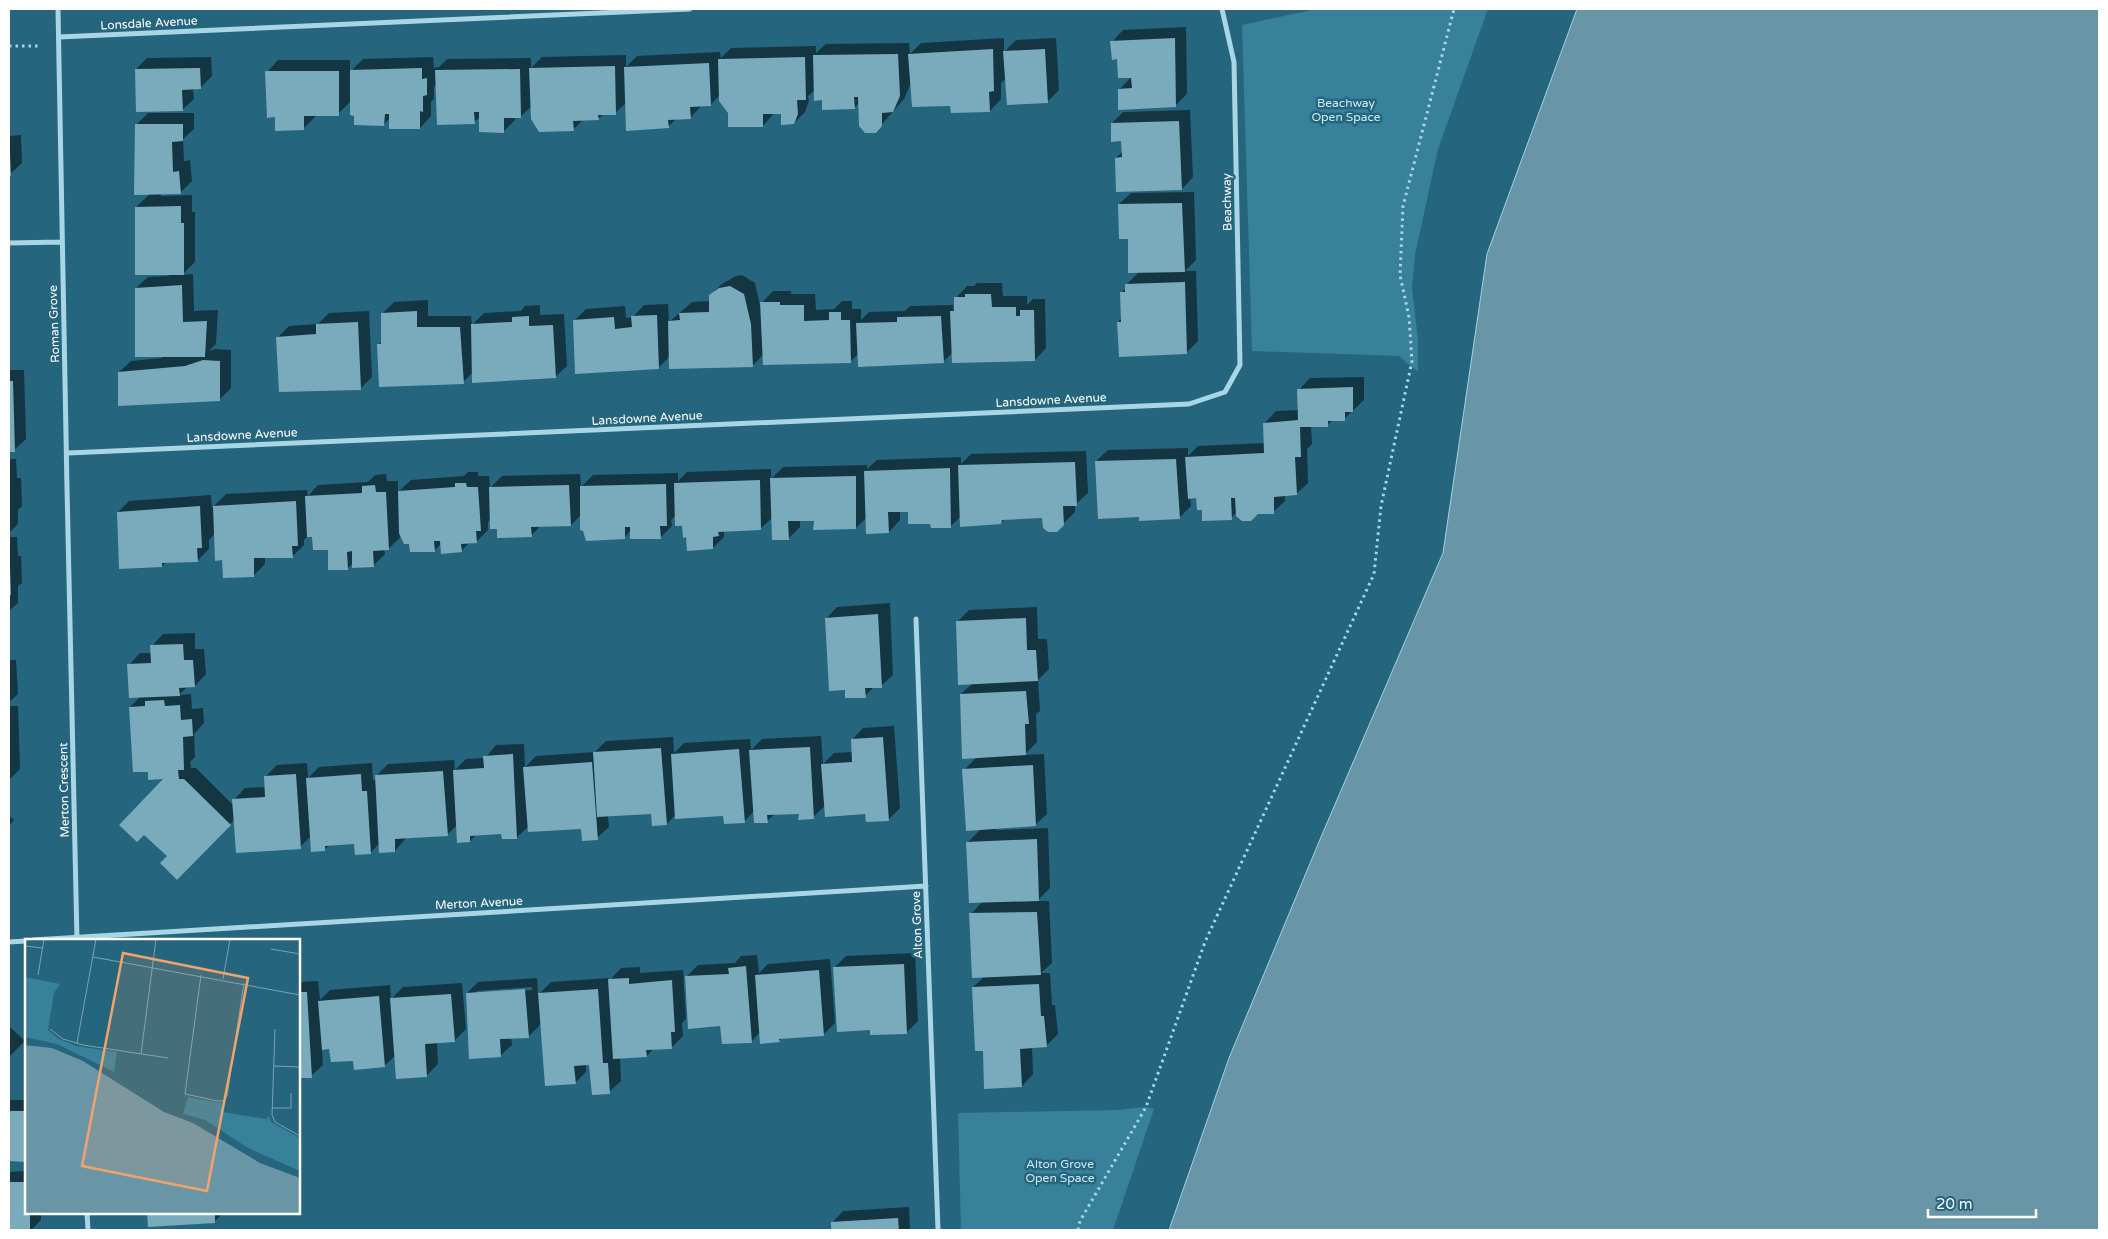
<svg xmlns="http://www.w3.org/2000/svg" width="2108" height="1239" font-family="'Varela Round',sans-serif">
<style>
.green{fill:#38819a}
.water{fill:#6896a6;stroke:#9ed4e6}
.shadow{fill:#0007;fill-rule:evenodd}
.building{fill:#7aabbc}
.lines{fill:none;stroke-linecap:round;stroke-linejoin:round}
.path{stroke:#a9d6e5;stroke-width:3;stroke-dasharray:2.5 4;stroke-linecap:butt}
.minor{stroke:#a9d6e5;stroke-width:5}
.labels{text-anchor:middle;stroke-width:5;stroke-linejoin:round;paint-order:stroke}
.street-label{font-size:12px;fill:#fff;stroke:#25657d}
.park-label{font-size:12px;fill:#cceaf4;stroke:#25657d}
.inset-road{fill:none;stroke:#7ca3b1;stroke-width:1}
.view{fill:#efa46e;fill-opacity:0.15;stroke:#efa46e;stroke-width:2.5}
.inset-edge{fill:none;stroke:#fff;stroke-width:2.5}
</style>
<rect width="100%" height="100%" fill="#25657d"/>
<!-- green -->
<path class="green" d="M1316,9H1488L1438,149L1415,255L1412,288L1418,340V372L1399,356L1252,351L1242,25Z
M1146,1107L1154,1109L1113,1230H961L958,1113L1117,1110Z"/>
<!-- water -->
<path class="water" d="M1577,9H2099V1230H1169L1229,1058L1321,837L1443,553L1487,254Z"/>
<!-- shadow -->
<path class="shadow" d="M1186,27L1187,94L1175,106L1120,89L1132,76L1118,58L1112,42L1123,30Z
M1004,38V52L1016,40L1056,38L1059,90L1047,102L1006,78L1001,83V99L990,111L952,105L911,83L904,99L875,132L860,102L854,108L823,99L815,90L808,96L809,101L805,112L794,123L782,112L774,113L763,126L730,113L720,95L710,105H702L690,118L676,119L668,127L627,102L615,113L604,114L598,119L583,120L573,130L532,106L520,117H515V120L503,132L480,117L474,122L437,84L434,87V99L431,102V116L420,128L390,118L384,124L351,101L338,114L315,115V117L303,129L276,116L267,72L278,60H350V72L363,59L433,57L434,68L439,67L447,59L531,58V68L542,57L626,55V67L637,56L720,52L721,58L731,48L816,46V53L826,44L909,43L910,54L921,43Z
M211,57L212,76L200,88H193L194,99L182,110L136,69L147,58Z
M1190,110L1193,177L1182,189L1116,158L1123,151V140L1112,123L1123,112Z
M148,113H194V129L183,139L184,161L190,160L192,181L180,193H161V196L192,195V212H195V262L182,275L193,274L194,311L218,310L216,344L209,351L216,349L231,350V388L219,400L119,372L131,361L162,358L136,288L148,277L169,276L136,207L150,194L136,125Z
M21,135L22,163L9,175V136Z
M1194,192L1196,260L1185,271H1196L1198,341L1186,353L1118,322L1122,318V292L1126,288V285L1139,272L1119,204L1131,193Z
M742,275L755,283L760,305L773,291H791V294H815L816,310L834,309L842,301H852V309H861V320L869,312L905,311L910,306L953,305V310L955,308L956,298L967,286H974L977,283H1002L1003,296H1027V305L1033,299H1045L1046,348L1035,360L953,352L943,362L859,353L850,362L764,354L752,366L670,356L658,368L575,320L586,309L625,306L626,318L633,317L644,305L668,304L669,322L692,302L710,301V295L722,284L736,276Z
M428,300V316H471L472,325L484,313L521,311L525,306L540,305V315L564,314L567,366L555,377L473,372L463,382L378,345L383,340L382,314L394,302Z
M369,311L372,377L360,389L278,337L289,326L318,324L329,313Z
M9,370H24L26,439L14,450L9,451Z
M1364,377V400L1344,419L1333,420L1327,425L1311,426L1312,444L1307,449L1308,483L1296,494L1285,495V501L1273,512H1237L1231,518L1203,509L1197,497H1190L1191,506L1179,518L1140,516L1096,461L1108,450L1188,448V456L1198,446L1265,443V423L1276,411L1299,410V390L1310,378Z
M1086,451L1088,493L1075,505V512L1057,530L1043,517L1005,519L1001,523L961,516L951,526L932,522L909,510L900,511V520L889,532L867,517L856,528L815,520H800V527L788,539L773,517L760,529L724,530V537L713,548L687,536L676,515L671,520L672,526L660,538L631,530L625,537L582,514L571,525H541L532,535L498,528L491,518L488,522V530L476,542H470L461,551L442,543L435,550L410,542L399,531L400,538L388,549H384L385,554L373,566L353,563L348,568L329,549L313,535L309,534L304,540V545L292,557H265V564L253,576L224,559L215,533L209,540V549L197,561H167L162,566L118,512L129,501L211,495L212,508L226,494L307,490L308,496L318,485L368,482L375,475L386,474L387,481H398V492L411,480L464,476L468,472H478V476H489L490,488L502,476L580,474L581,487L593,475L678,473V481L687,472L771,469V479L783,467L867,465V469L877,460L961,457V464L971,454Z
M9,459H16L17,478H21L22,506L18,510V524L9,533Z
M9,537H17L18,556H21L22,583L18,586V603L9,611Z
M890,603L893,675L881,686H875L865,696L846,689L826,619L837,607Z
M1037,607L1038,639H1047L1049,669L1038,680L1040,711L1036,714L1037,742L1024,755L1044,754L1047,814L1035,825L996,828V830L1048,828L1050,888L1037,901H1049L1052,963L1041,973H1050L1052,1005H1055L1058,1034L1046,1046L1032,1047L1033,1074L1022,1086L984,1049L973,987L984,977L971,914L983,901L968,842L981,829L964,770L977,757L961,694L972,684L957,622L969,610Z
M195,633V649H204L206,674L195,686H188L179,695L191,694L192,709L203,708L204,723L194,734L195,757L190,762L191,768H196L234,806V800L245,788L265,787V777L277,765L307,763L308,778L319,767L372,763L373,780H376V776L388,764L454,760L455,770L466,759L485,758L496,745L524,744L525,767L536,756L595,752L606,741L673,737L674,753L684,743L750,739L751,750L762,739L821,736L823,764L834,753L853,752L852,740L863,728L894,726L900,808L888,820L826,805L813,817L800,813L775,814L767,821L754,811L744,822L724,815L676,814L667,824L652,813L608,815L609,827L597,838L582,827L529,826L517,837L502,832L477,834L470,841L457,825L447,835L406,838L395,851L380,843L371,852L355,843L330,845L325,849L311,836L300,847L235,819L177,878L168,856L166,778L149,770L130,707L141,696L129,665L140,653H152V646L163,634Z
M9,660H16L18,694L9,702Z
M9,706H18L20,769L9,780Z
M9,816L14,820L9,826Z
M915,953L918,1021L907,1032L871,1029L834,968L846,956Z
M757,955L759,973L768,964L830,959L835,1023L824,1034L783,1037L779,1041L760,1032L751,1042L722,1025L686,977L698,965L735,963L741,956Z
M640,967V973L683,970L686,1019L682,1023L683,1036L671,1048H654L647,1056L620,1058L621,1081L609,1092L590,1063L586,1064V1072L575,1083L542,1023L528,1037L511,1038L512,1045L500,1056L467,993L478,982L537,978L538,995L551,982L609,978L610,980L621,968ZM532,987V990L477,993V991Z
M318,981L320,1000L330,990L390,985L391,999L403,987L462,983L466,1029L454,1041L437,1042L438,1064L427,1075L396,1055L384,1066L355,1059L331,1048L322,1049L323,1065L311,1076L299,1077V982Z
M9,1026L25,1041L9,1057Z
M9,1100H26V1160H9Z
M26,1171V1213H41V1220L31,1230H9V1172Z
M909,1207L910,1230H832V1223L843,1211Z
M148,1213H223L214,1222L149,1225Z"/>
<!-- building -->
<path class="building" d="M1175,38L1176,107L1118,110V89L1132,88L1131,78H1118L1117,59L1112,60L1110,41Z
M993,49L994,91L989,92L990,112L951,113L950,106L912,107L908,54Z
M1045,49L1048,103L1007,105L1003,51Z
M898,54L900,96L893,112L882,113V126L876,133H865L859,126L858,97H854L855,109L822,110V100L814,101L813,55Z
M805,57L806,100H797L798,114L794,124L781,125V114H763V127H728V113L719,101L718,59Z
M709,63L711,106L690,107L691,119L668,120L669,128L626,131L624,67Z
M615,66L616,115H598L599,120L573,121L574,131L539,132L531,119L529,68Z
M200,68L201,89L182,90L183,111L136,112L135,69Z
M422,68V79L427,78V95L423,96V112L420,111V129H389V114H385L384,126L354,125V116L350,115V70Z
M520,69L521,118H504V133L479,132V112H474L475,124L437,125L435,70Z
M265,71H339V116H304V130L275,131V117L267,118Z
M1179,121L1182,190L1116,192L1115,158L1122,157L1121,141L1111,142V123Z
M135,124H183V141L172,142L173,172L179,171L181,194L134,195Z
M9,154H10L11,176H9Z
M1182,203L1185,272L1128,273V239H1119L1118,204Z
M181,206V223H184V275H135V207Z
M1185,282L1187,354L1119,357L1117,322H1121L1120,292H1125V284Z
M182,285L183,322L207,321L205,357H135V288Z
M730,286L744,294L751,324L753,367L669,369L668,321L680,320L679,313L709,312V295L719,288Z
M965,294H991L992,307H1016V316H1020V310H1034L1035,361L952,363L950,311H954V297H965Z
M760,302H780V305H804V321L829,320V312H841V320H850L851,363L763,365Z
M417,311V327H460L464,384L379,387L377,344H381V313Z
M657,315L659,369L575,374L573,320L614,317L615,329L632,327L631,316Z
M529,316V326L553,325L556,378L472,383L471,324L512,322V317Z
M941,316L944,363L858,367L856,323L897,322V317Z
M358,322L361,390L279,392L276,337L316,334V324Z
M203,360L220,361V401L118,406V372L185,366Z
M9,381H13L15,452H9Z
M1353,387V412H1345V421H1328V427H1300L1301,457H1295L1297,495L1274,497V514H1258L1251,521H1242L1236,516L1235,498H1231L1232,520L1202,521V510H1197L1196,498L1188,499L1185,457L1264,453L1263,423L1298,420L1297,389Z
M1176,459L1180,519L1139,521V517L1098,519L1095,461Z
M1075,462L1077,506H1063L1064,525L1057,532H1048L1043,528L1042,518L1002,520L1001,524L960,527L958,465Z
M950,468L951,528H931L930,524H908V512H888L889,533L866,534L864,471Z
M856,476V529L813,530L814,521H788L789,540H772L770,478Z
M760,480L761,530L718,532L719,536L713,537V549L687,551L686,537L683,538L682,526H675L674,483Z
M455,483H466L467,487H478L481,531H476L477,543L461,544L462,552L441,554L440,541H434L435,552H410L409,544H404L399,533L398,491L455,487Z
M666,484L667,526H660L661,539H630V527H625V539L586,541L583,531L580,530V486Z
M375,485L376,492H386L389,550L373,551L374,567L352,568V551L347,552L348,570H328V550H313L312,537H307L305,496L362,493V486Z
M569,485L571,526L531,527L532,537L497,538V529H490L489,487Z
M296,501L298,546H292L293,558H254V577L223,578L222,560L215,561L213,506Z
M200,506L202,548H197L198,562L162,563V567L119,569L117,512Z
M9,567H10L11,595H9Z
M878,614L882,688H865L866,698H845V690L829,691L825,618Z
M1026,618L1027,650H1036L1038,681L958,685L956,621Z
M183,644L184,660H193L195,687L179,688L180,696L129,698L127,664L151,663L150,645Z
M1026,691L1029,724H1025L1026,755L962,759L960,694Z
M164,700L165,706L180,705L181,720L192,719L193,736L183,737L184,770H178L179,779H184L231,825L177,880L160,863L167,856L144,835L137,842L119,825L163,779L148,780V772H133L129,707L145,706V701Z
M883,737L889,821L866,822L865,814L825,817L821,764L852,762L851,739Z
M810,747L814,819L798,820L799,814L767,815L768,823H754L749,750Z
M661,748L667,825L652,826L651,814L597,817L593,752Z
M739,749L745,823L724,824L723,816L675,819L671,754Z
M513,754L517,839H502L501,834L470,836V842L457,843L453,770L484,768L483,756Z
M592,762L598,840L582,841L581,829L528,832L523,767Z
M1033,765L1036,826L966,831L962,769Z
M443,771L448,836L395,839V852L379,853L375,775Z
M296,774L301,849L236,853L232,799L265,797L264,776Z
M361,774L362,791H367L371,854L355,855L354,844L325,846V851L311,852L306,778Z
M1037,839L1039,901L969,903L966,842Z
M1037,912L1041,975L972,978L969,913Z
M904,964L907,1034L870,1035V1030L837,1032L833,967Z
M746,966L752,1043L722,1044L720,1026L688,1029L685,976L729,974L728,968Z
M819,970L824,1036L779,1039L780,1042L760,1044L755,975Z
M629,978V984L672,980L675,1032H671L672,1049L646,1050L647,1057L613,1059L608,979Z
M1039,984L1041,1016H1044L1047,1047L1020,1049L1022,1087L984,1089L983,1051H975L972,987Z
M525,989L529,1038L500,1039L501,1057L469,1059L466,993Z
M598,989L603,1063H608L610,1094L592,1095L589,1065L574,1066L576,1084L545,1086L538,993Z
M299,992H307L312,1078H299Z
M451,994L455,1042L425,1044L427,1077L396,1079L390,998Z
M379,996L385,1067L354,1070L353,1061L331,1062L329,1049L322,1050L318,1001Z
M9,1111H26V1162L9,1161Z
M9,1182H26V1213H30V1230H9Z
M147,1213H215V1223L148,1227Z
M898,1218L899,1230H831V1222Z"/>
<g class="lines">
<!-- path -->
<path class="path" d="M9,46H38
M1078,1230L1080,1221L1146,1107L1205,942L1374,574L1381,506L1412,361L1409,317L1400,275L1403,206L1454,9"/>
<!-- minor -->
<path class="minor" d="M58,9C65,319 68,630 77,940
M59,37L690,9
M9,243L61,242
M68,453L1189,404L1225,392L1240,365L1234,62L1222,9
M916,619L938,1230
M33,940L926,886
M9,942L26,941
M87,1213L88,1230"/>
</g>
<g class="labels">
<!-- street labels -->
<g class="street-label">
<text transform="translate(149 23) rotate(-3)" y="4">Lonsdale Avenue</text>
<text transform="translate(1227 202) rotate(-91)" y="4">Beachway</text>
<text transform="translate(54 324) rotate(-92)" y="4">Roman Grove</text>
<text transform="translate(1051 400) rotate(-3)" y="4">Lansdowne Avenue</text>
<text transform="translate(647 418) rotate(-3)" y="4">Lansdowne Avenue</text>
<text transform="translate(242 435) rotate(-3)" y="4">Lansdowne Avenue</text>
<text transform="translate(64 790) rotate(-91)" y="4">Merton Crescent</text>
<text transform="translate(479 903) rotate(-3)" y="4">Merton Avenue</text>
<text transform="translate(917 925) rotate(-92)" y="4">Alton Grove</text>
</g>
<!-- park labels -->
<g class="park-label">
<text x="1346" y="107">Beachway<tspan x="1346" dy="14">Open Space</tspan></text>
<text x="1060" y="1168">Alton Grove<tspan x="1060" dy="14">Open Space</tspan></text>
</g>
</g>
<!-- overview -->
<g transform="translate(25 939)">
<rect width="275" height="275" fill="#25657d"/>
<path d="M0,38L35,45L29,54L23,91L34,100L51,107L92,113L89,133L32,105L0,98ZM163,158L197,164V173L241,180L244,177L246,183L275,199V232L223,209L180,181L158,175Z" fill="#38819a"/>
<path d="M0,106L27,109L58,122L139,173L168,184L235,224L275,239V275H0Z" fill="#6896a6"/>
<path class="inset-road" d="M0,7L18,9M246,10L275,15M68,18L275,56M13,36L19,0M176,36L160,155L193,162H199L202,157L219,44M198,40L205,0M25,90L38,100L58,106L143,119M250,90L247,176L250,183L275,197M52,104L71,0M116,115L131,0M249,127L275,128M247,169H266V154"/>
<path class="view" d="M98,14L223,39L182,252L57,227Z"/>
<rect width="275" height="275" class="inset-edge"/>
</g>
<!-- border -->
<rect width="2108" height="1239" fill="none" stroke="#ffffff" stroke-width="20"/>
<!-- scale -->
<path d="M1928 1209v8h108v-8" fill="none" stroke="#ffffff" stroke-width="2.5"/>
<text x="1936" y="1209" font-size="15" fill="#ffffff" stroke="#25657d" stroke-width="4" paint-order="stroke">20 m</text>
</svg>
